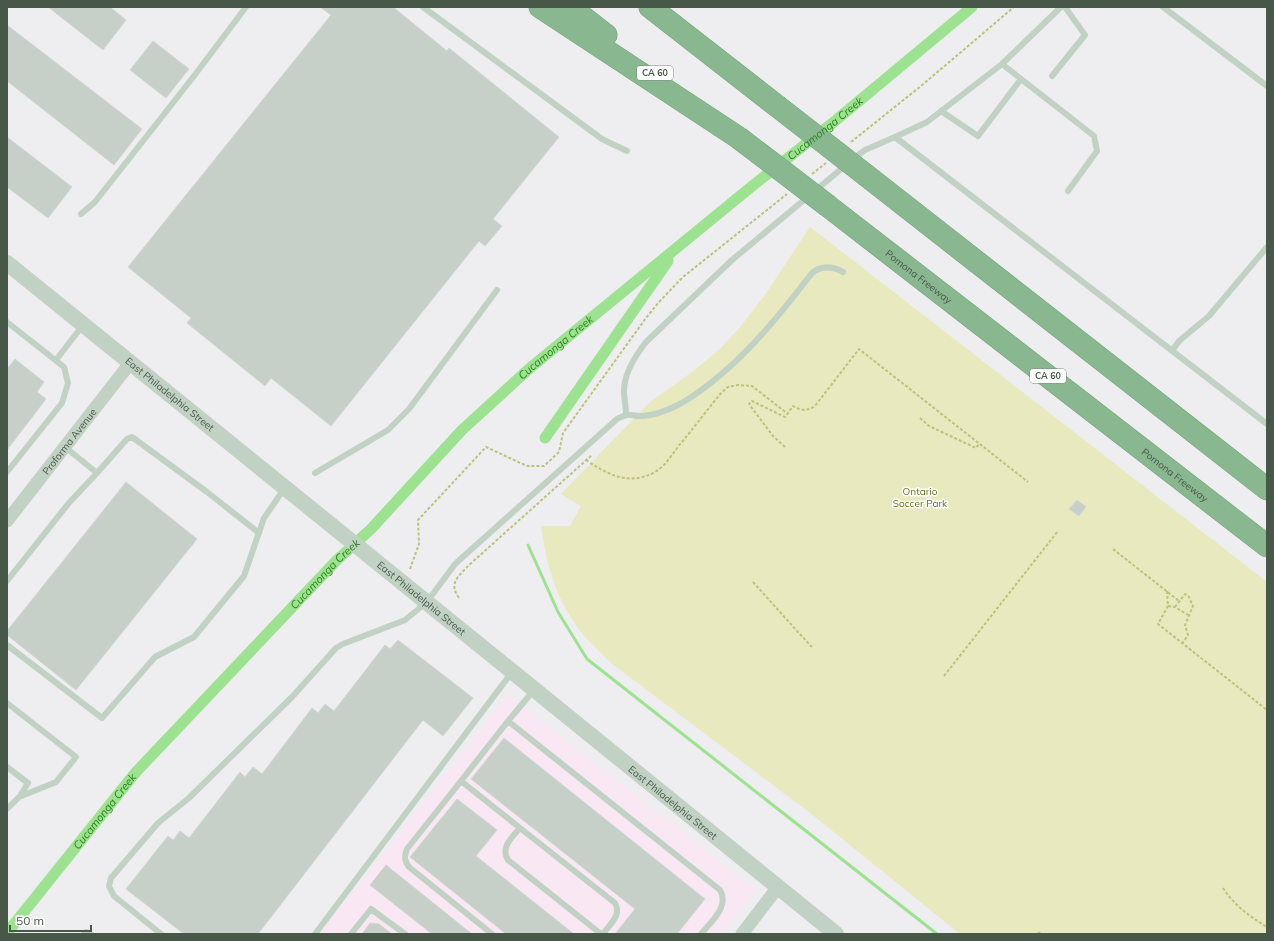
<svg xmlns="http://www.w3.org/2000/svg" width="1274" height="941" font-family="Mulish,sans-serif">
<style>
.commercial{fill:#f9e7f3}
.green{fill:#e8e9bf}
.lines{fill:none;stroke-linecap:round;stroke-linejoin:round}
.stream{stroke:#9de290;stroke-width:3}
.canal{stroke:#9de290;stroke-width:11}
.building{fill:#c7cfc9;stroke:#d1d8d3}
.motorway-casing{stroke:#74a37c;stroke-width:23}
.path{stroke:#b9c47a;stroke-width:2;stroke-dasharray:3 2;stroke-linecap:butt}
.service{stroke:#c1d1c3;stroke-width:6}
.minor{stroke:#c1d1c3;stroke-width:13}
.tertiary{stroke:#c1d1c3;stroke-width:16}
.motorway{stroke:#89b790;stroke-width:22}
.motorway-bridge-casing{stroke:#74a37c;stroke-width:23;stroke-linecap:butt}
.motorway-bridge{stroke:#89b790;stroke-width:22}
.labels{text-anchor:middle;stroke-width:3;stroke-linejoin:round;paint-order:stroke}
.shield{fill:#fff;stroke:#7e8a80;stroke-width:1}
.shield-label{font-size:9px;font-weight:bold;fill:#475849}
.street-label{font-size:10px;fill:#475849;stroke:#fff}
.park-label{font-size:10px;fill:#66711f;stroke:#fff}
.water-label{font-size:11px;font-style:italic;fill:#2a8419;stroke:#fff}
</style>
<rect width="100%" height="100%" fill="#eeedef"/>
<!-- commercial -->
<path class="commercial" d="M508,695L756,890L721,934H320Z"/>
<!-- green -->
<path class="green" d="M810,227L1267,582V934H960L809,812L611,663C597,649 582,636 572,619C553,590 546,560 541,526H570L581,506L561,494L649,403L692,372L720,349L740,327L765,295Z"/>
<g class="lines">
<!-- stream -->
<path class="stream" d="M528,545L558,612L587,659L937,934"/>
<!-- canal -->
<g class="canal">
<path d="M545,438L668,261"/>
<path id="s1" d="M7,933L136,772L337,560L371,529L462,430L530,368L751,187L835,121L972,7"/>
</g>
</g>
<!-- building -->
<path class="building" d="M48,7H110L126,20L103,50Z
M320,7H393L447,51L449,48L559,137L493,219L502,226L485,246L479,241L331,426L271,378L265,386L187,323L191,318L128,267L331,15Z
M7,25L142,129L114,165L7,81Z
M153,41L189,69L166,98L130,70Z
M7,137L72,187L48,218L7,187Z
M15,359L44,382L37,392L46,399L7,450V369Z
M126,482L197,539L76,690L7,635V631Z
M1077,500L1086,507L1079,516L1069,509Z
M398,640L473,698L443,736L423,720L258,934H184L126,889L168,836L173,840L180,831L189,838L240,772L245,777L253,767L262,774L312,708L318,713L325,704L334,711L385,645L390,649Z
M504,738L705,899L677,934H615L635,909L471,779Z
M457,799L497,830L476,856L574,934H506L410,857Z
M386,865L472,934H432L370,885Z
M370,923L379,924L392,934H362Z"/>
<g class="lines">
<defs>
<g id="motorway">
<path d="M540,7L739,138"/>
<path d="M570,7L606,35"/>
<path d="M650,7L777,106"/>
<path d="M867,176L1267,489"/>
<path id="s4" d="M828,206L1267,546"/>
</g>
</defs>
<!-- motorway casing -->
<use href="#motorway" class="motorway-casing"/>
<!-- path -->
<path class="path" d="M851,142L921,86L1014,7
M812,174L826,163
M920,418L929,426L976,448L979,444
M785,447L773,436L749,404L752,401L785,417L793,406C801,411 808,411 815,406L859,349L1028,482
M586,460C608,475 630,486 655,472C666,466 674,451 682,442C695,426 708,409 721,393L728,387L738,385L752,386L788,414
M1113,549L1179,601
M410,569L419,544L418,520L486,447L527,466H544L559,452L563,433L646,318L659,302L683,277L787,194
M753,582L797,631L812,647
M1167,591L1168,606L1158,624L1267,710
M459,598C448,583 459,576 469,565L592,455
M1168,606L1175,607L1188,615
M1175,607L1185,594L1189,597L1193,606L1185,625L1188,635L1182,644
M944,676L1058,531
M1223,888C1234,905 1249,916 1267,927
M1038,932L1041,934"/>
<!-- service -->
<path class="service" d="M423,7L602,139L627,151
M1163,7L1267,86
M1002,64L1061,7
M1052,76L1085,35L1065,7
M941,111L978,136L1021,79
M895,137L927,122L1002,64L1094,136L1097,151L1068,191
M853,159L865,150L895,137L1267,424
M81,214L95,202L194,76L246,7
M7,322L64,367L68,383L62,403L7,472
M1172,351L1179,341L1209,316L1267,247
M56,360L83,325
M626,414C626,406 624,399 624,391C624,373 635,356 646,342L732,260L846,165
M97,473L127,439L132,437L207,492L259,533
M315,473L388,430L409,409L497,290
M7,581L68,504L97,473L65,447
M7,645L102,718L155,657L194,637L244,576L264,518L284,489
M534,690L508,721L461,781L520,828C512,837 500,848 508,860L601,934
M7,703L76,757L56,782L19,797L7,809
M508,721L720,890C730,906 711,922 701,934
M7,767L28,783L20,796
M461,781L407,849C404,856 404,861 409,867L492,934
M520,828L615,903C622,915 610,924 603,934
M84,934L86,932L91,934
M161,934L114,896L109,886L111,878L158,823L189,798L243,745L292,697L336,648L343,644L405,620L427,602L455,564L617,419C632,411 629,417 643,416C656,415 666,411 678,405C695,396 710,384 725,371C758,342 785,308 812,273C822,265 832,266 843,272
M315,934L512,672
M351,934L371,909L405,934"/>
<!-- minor -->
<g class="minor">
<path id="s2" d="M7,521L131,362"/>
<path d="M742,934L778,887"/>
</g>
<!-- tertiary -->
<path class="tertiary" id="s3" d="M7,263C285,485 559,711 836,934"/>
<!-- motorway -->
<use href="#motorway" class="motorway"/>
<defs>
<path id="motorway-bridge" d="M777,106L867,176
M739,138L828,206"/>
</defs>
<!-- motorway-bridge casing -->
<use href="#motorway-bridge" class="motorway-bridge-casing"/>
<!-- motorway-bridge -->
<use href="#motorway-bridge" class="motorway-bridge"/>
</g>
<g class="labels">
<!-- shield labels -->
<g class="shield">
<rect x="637" y="66" width="36" height="14" rx="3"/>
<rect x="1030" y="369" width="36" height="14" rx="3"/>
</g>
<g class="shield-label">
<text x="655" y="76">CA 60</text>
<text x="1048" y="379">CA 60</text>
</g>
<!-- street labels -->
<g class="street-label">
<text dy="4" stroke="none"><textPath href="#s4" startOffset="115">Pomona Freeway</textPath></text>
<text dy="4" stroke="none"><textPath href="#s3" startOffset="209">East Philadelphia Street</textPath></text>
<text dy="4" stroke="none"><textPath href="#s2" startOffset="101">Proforma Avenue</textPath></text>
<text dy="4" stroke="none"><textPath href="#s4" startOffset="439">Pomona Freeway</textPath></text>
<text dy="4" stroke="none"><textPath href="#s3" startOffset="533">East Philadelphia Street</textPath></text>
<text dy="4" stroke="none"><textPath href="#s3" startOffset="857">East Philadelphia Street</textPath></text>
</g>
<!-- park labels -->
<g class="park-label">
<text x="920" y="495">Ontario<tspan x="920" dy="12">Soccer Park</tspan></text>
</g>
<!-- water labels -->
<g class="water-label">
<text dy="4" stroke="none"><textPath href="#s1" startOffset="1151">Cucamonga Creek</textPath></text>
<text dy="4" stroke="none"><textPath href="#s1" startOffset="804">Cucamonga Creek</textPath></text>
<text dy="4" stroke="none"><textPath href="#s1" startOffset="480">Cucamonga Creek</textPath></text>
<text dy="4" stroke="none"><textPath href="#s1" startOffset="156">Cucamonga Creek</textPath></text>
</g>
</g>
<!-- border -->
<rect width="1274" height="941" fill="none" stroke="#475849" stroke-width="16"/>
<!-- scale -->
<path d="M10 925v6h81v-6" fill="none" stroke="#475849" stroke-width="2"/>
<text x="16" y="925" font-size="12" fill="#475849" stroke="#ffffff" stroke-width="3" paint-order="stroke">50 m</text>
</svg>
